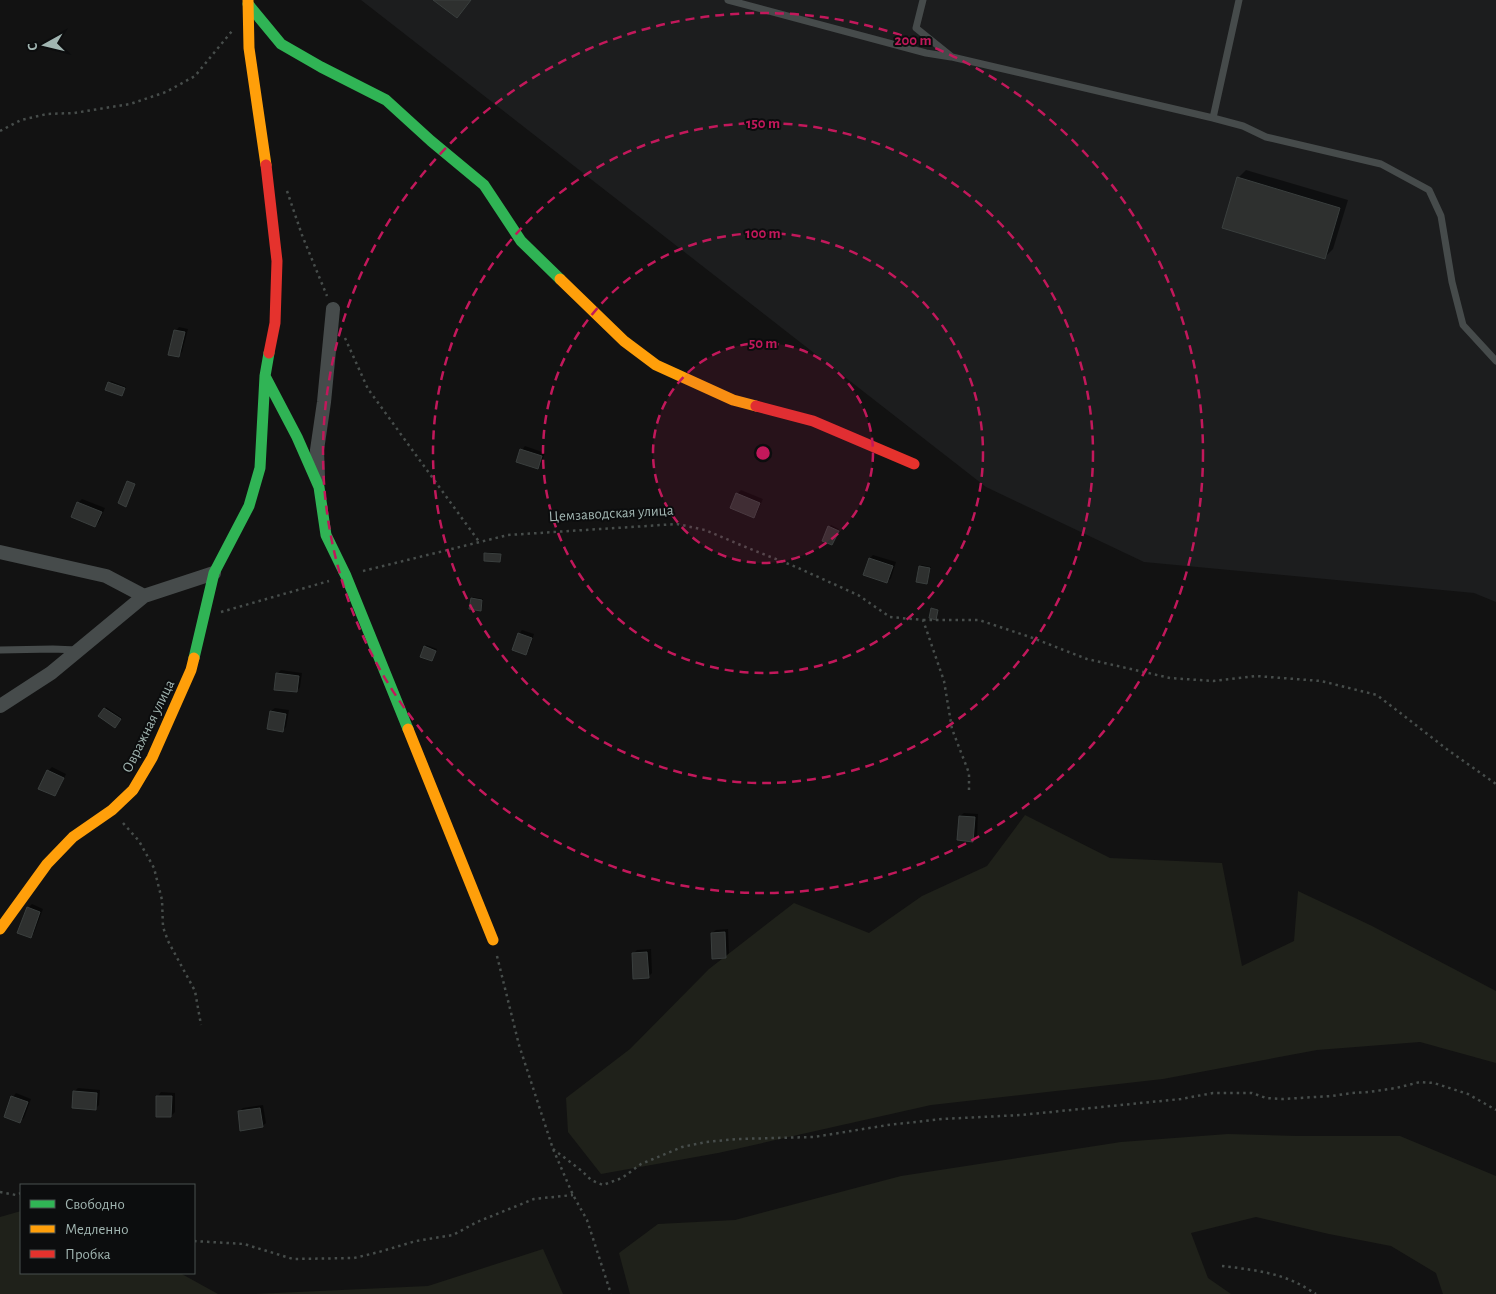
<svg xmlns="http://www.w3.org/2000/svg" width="1496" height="1294" font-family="'Alegreya Sans',sans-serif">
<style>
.built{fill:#1c1d1e}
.green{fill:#1f211a}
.shadow{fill:#0007}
.building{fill:#2e302f;stroke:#3a3f3e}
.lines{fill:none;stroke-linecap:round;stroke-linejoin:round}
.path{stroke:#474d4b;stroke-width:2.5;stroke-dasharray:2.5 4;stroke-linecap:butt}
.lane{stroke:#464b4b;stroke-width:7}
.street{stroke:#464b4b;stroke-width:14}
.fast{stroke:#30b455;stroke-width:11}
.slow{stroke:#ff9f0a;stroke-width:11}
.jam{stroke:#e5322d;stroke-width:11}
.ring{fill:none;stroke:#c2185b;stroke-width:2.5;stroke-dasharray:9 6}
.labels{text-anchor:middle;stroke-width:4;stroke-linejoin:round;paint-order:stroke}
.street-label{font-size:15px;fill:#a1b5b1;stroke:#0c0d0e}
.centre{fill:#c2185b;stroke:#0c0d0e;stroke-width:2.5}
.ring-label{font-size:15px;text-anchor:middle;font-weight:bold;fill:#c2185b;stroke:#0c0d0e;stroke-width:4;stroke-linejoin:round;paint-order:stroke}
</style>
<rect width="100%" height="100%" fill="#121212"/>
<!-- built -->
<path class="built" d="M361,0H1496V602L1474,593L1144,562L986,487Z"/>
<!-- green -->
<path class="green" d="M1025,815L1110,858L1222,863L1242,966L1294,941L1298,891L1372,926L1496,991V1063L1420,1042L1317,1050L1163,1079L931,1105L718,1153L601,1174L568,1132L566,1098L630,1049L709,969L794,903L869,933L922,896L987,866Z
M1228,1134L1298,1136H1400L1496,1176V1294H1443L1436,1273L1391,1246L1329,1234L1256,1217L1191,1233L1208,1278L1231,1294H630L619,1253L658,1224L735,1220L901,1176L1121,1142Z
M21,1211V1273H180L218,1294H0V1217Z
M543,1249L563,1294H253L428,1286Z"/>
<!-- shadow -->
<path class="shadow" d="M1246,170L1348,200L1333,249L1325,257L1238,178Z
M179,327L188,329L182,352L178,356L176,331Z
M111,381L126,387L122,395L109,383Z
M525,446L545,453L541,464L537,468L522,450Z
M741,490L763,499L757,513L754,517L732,508L737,494Z
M82,499L105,508L99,522L95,526L78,503Z
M831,525L839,529L832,544L829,527Z
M487,552L501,553V559L500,561L485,554Z
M873,555L896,562L891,578L887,582L870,558Z
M922,565L931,567L927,583L920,567Z
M473,597L483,599L482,608L480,610L472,599Z
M522,630L534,634L529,650L525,653L519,634Z
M426,645L437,649L432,660L425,647Z
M281,670L302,673L300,687L297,691L277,674Z
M106,707L122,718L116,725L99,716Z
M275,708L289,710L286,727L282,731L271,711Z
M52,767L66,774L58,791L55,795L48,771Z
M964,813L978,814L977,837L973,840L960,816Z
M32,904L43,909L34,933L30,937L28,908Z
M728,929L729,953L725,957L712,933L716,930Z
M651,949L652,973L648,977L633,954L637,950Z
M78,1088L100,1090L99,1105L95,1109L74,1092Z
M161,1092L175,1093V1112L171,1116L158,1096Z
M16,1093L31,1099L24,1118L20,1121L13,1097Z
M263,1105L266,1123L262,1126L239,1112L243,1108Z"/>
<!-- building -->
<path class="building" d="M433,0H471L457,18Z
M1237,177L1340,208L1325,259L1222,228Z
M174,330L185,332L179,357L168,355Z
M108,382L125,388L122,396L105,390Z
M520,449L542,456L538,469L516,462Z
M127,481L135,484L126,507L118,503Z
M736,493L760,503L754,518L730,508Z
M77,502L102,512L95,527L71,517Z
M828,526L839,531L832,545L822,541Z
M484,553L501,554L500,562L484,561Z
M869,558L893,566L887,583L863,575Z
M919,566L930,568L927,584L916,582Z
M471,598L482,600L481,611L469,609Z
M931,608L938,610L936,620L929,618Z
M518,633L532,638L526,655L512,650Z
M424,646L436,651L432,661L420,657Z
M276,673L299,676L297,692L274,690Z
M104,708L121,719L115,728L98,716Z
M270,711L286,714L283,732L267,729Z
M47,770L64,778L55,796L38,789Z
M959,816L975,817L973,842L957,840Z
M27,907L40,912L31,938L17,933Z
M725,932L726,958L712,959L711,933Z
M647,952L649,978L633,979L632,953Z
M73,1091L97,1093L96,1110L72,1108Z
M11,1096L28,1102L20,1123L4,1117Z
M156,1096H172L171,1117H156Z
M260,1108L263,1127L240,1131L238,1111Z"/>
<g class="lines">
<!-- path -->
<path class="path" d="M0,131L21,120L47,114L74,113L130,104L166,92L195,76L232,31
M287,191L302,235L327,296
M345,338L368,389L480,543
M363,571L508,535L677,524L705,530L743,546L796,567L858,595L890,617L923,620L944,681L952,729L969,773V791
M221,612L329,581
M923,620H979L1030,637L1087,659L1170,678L1213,681L1256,676L1321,681L1377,695L1448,750L1496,784
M123,823L139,841L154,868L162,900L163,927L168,941L195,991L201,1025
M497,956L519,1045L553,1149L573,1195L587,1220L611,1294
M553,1149L582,1171L591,1180L603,1185L622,1178L641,1164L682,1147L706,1142L737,1139L814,1137L888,1125L942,1119L1021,1115L1181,1099L1213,1093H1252L1266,1098L1283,1099L1332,1096L1352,1093L1369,1092L1396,1088L1420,1082L1434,1083L1468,1094L1496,1110
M0,1192L16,1195L21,1193
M194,1241L244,1244L293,1259L354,1258L379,1252L416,1241L453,1235L477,1222L534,1199L573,1195
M1222,1266C1247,1269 1276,1272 1299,1284C1305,1287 1311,1291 1316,1294"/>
<!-- lane -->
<path class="lane" d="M728,0L926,53L951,57
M923,0L916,28L952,57L1213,118
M1239,0L1213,118L1243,126L1266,137L1381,164L1429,190L1441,216L1452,282L1463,325L1496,361
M0,650L53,649L77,650"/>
<!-- street -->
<path class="street" d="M318,477L317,450L324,402L333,309
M0,552L106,576L144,596L214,573
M0,706L51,673L144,596"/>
<!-- fast -->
<path class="fast" d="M248,4L281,44L321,67L386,100L431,141L484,185L521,241L560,279
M265,376L297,437L319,487L326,535L346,576L408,729
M194,658L214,573L249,506L260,468L265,376L269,353"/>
<!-- slow -->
<path class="slow" d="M248,0L249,48L266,165
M560,279L624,341L656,365L733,400L756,406
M408,729L493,940
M0,929L47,864L73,837L112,810L133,790L152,758L191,670L194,658"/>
<!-- jam -->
<path class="jam" d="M266,165L277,261L275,323L269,353
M756,406L813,421L914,464"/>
</g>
<!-- distance rings -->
<circle cx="763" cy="453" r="110" fill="#c2185b" fill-opacity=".12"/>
<g class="ring">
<circle cx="763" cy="453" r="110"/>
<circle cx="763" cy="453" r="220"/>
<circle cx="763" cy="453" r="330"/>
<circle cx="763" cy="453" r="440"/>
</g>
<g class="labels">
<!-- street labels -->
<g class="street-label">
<text transform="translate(611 513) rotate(-3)" y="5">Цемзаводская улица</text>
<text transform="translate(148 726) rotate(-64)" y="5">Овражная улица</text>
</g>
</g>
<circle cx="763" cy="453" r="8" class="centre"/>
<g class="ring-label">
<text x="913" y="45">200 m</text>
<text x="763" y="128">150 m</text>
<text x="763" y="238">100 m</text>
<text x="763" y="348">50 m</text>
</g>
<!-- legend -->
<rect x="20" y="1184" width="175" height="90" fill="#0c0d0e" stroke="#48504f"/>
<rect x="30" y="1200" width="25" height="8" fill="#30b455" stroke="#48504f"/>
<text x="65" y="1209" font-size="15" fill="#a1b5b1">Свободно</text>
<rect x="30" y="1225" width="25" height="8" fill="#ff9f0a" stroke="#48504f"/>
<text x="65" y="1234" font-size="15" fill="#a1b5b1">Медленно</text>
<rect x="30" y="1250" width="25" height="8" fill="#e5322d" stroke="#48504f"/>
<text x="65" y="1259" font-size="15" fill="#a1b5b1">Пробка</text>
<!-- north arrow -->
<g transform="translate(45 45) rotate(262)" stroke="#0c0d0e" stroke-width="4" paint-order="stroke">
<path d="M0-4L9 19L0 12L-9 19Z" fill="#a1b5b1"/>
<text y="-8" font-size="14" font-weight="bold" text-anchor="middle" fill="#a1b5b1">С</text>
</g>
</svg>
